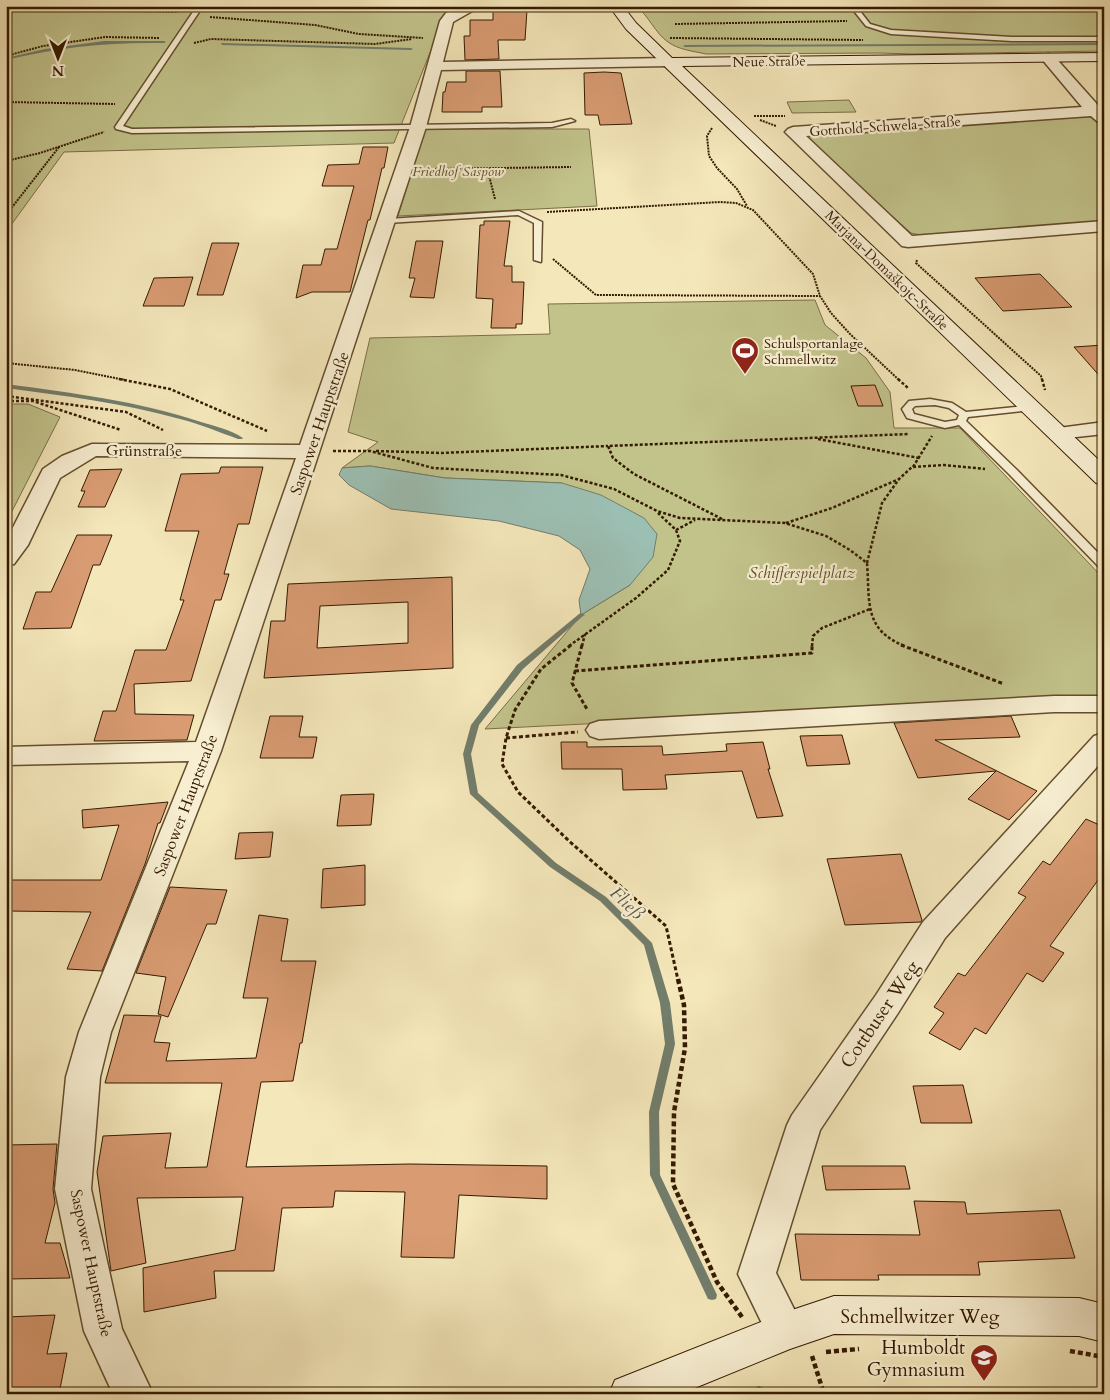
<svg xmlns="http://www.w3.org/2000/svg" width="1110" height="1400" font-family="Cardo,serif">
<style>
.green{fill:#c2c38b;stroke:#7b6e46}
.water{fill:#9cbfb3;stroke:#727d6b}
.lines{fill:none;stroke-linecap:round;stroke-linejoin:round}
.stream{fill:#727d6b;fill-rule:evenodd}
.building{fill:#d99b72;stroke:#341a00;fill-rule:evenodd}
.lane-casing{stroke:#644d2e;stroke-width:3}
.street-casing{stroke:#644d2e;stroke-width:3}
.secondary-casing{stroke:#341a00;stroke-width:2}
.path-far3{stroke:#341a00;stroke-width:2;stroke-dasharray:2 1;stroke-linecap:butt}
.path-far2{stroke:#341a00;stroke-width:2.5;stroke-dasharray:3 2;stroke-linecap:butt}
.path-far1{stroke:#341a00;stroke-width:3;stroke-dasharray:4 2.5;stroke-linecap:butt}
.path{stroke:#341a00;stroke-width:4.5;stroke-dasharray:5 3;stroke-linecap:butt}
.lane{fill:#f8efd2;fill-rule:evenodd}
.street{fill:#f8efd2;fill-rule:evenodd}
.secondary{fill:#f8efd2;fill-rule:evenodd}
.labels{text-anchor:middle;stroke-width:4.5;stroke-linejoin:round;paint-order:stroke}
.far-street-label{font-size:14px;fill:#341a00;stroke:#f8efd2}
.far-park-label{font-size:14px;font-style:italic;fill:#5f4d2a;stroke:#f8efd2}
.far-poi-label{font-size:14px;fill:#341a00;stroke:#f8efd2;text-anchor:start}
.street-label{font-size:16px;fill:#341a00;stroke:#f8efd2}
.park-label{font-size:16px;font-style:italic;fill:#5f4d2a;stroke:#f8efd2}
.water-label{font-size:18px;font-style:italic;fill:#58543f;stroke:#f8efd2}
.near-street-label{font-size:19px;fill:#341a00;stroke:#f8efd2}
.near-poi-label{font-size:19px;fill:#341a00;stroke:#f8efd2;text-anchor:end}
</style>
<rect width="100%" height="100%" fill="#f4e7ba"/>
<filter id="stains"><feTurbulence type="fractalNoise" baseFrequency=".004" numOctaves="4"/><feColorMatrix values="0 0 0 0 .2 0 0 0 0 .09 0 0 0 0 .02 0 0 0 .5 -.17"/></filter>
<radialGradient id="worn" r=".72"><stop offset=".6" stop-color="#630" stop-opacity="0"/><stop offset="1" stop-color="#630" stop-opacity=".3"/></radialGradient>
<!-- green -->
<path class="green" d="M6,6H470L443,20L394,143L64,152L6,232Z
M636,6H1104V51L914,54L880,53L706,54C693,51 679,50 668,42C655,33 649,16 636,6Z
M849,100L856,112L792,113L787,102Z
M1090,113L1104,124V223L929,237L911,233L806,139V136Z
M425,129H589L597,206L398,216Z
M815,300L825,325L866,358L890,392L894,428H960L1104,579V698L485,729L581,615L630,585L562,483L445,478L370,466L342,468L378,442L348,432L370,338L550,334L548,304Z
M6,404H28L60,417L6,523Z"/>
<!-- water -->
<path class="water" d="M370,466L445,478L562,483L601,495L644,518L657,534L653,557L630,585L581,615L579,600L590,569L580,550L559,536L499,521L391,509L349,485L339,475L342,468Z"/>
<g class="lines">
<!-- stream -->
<path class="stream" d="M104,41H164L166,42L164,43C110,42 58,47 6,60V58L45,49Z
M221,43L411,48L413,49L411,50L222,45Z
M1104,43V45L685,47L683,46L685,45Z
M6,384C72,393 138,401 201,422C214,426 232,430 243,438L242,439H238C219,432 200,424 180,419C123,403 65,396 6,388Z
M581,613L585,615L583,616L523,669L479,725L471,754L478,793L556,863L606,897L652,943L670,1003L675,1044L659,1112L660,1175L717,1295L716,1299L712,1300L708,1299L650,1175L649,1112L665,1044L660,1003L644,945L600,901L550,867L470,794L463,754L471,725L517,665L579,614Z
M759,1386L763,1388L765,1394H753L755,1388Z"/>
</g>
<!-- building -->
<path class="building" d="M493,10H527L525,40H498L499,59L465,60L464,36H470V20H493Z
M466,71H500L502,107H482V112H442L443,92H445L447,82H466Z
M604,72L621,73L632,124L600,125L598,115H585L584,73Z
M363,147H388L384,168H382L370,220H368L350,292H312L296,298L303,265H321L325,249H337L354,186H322L328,165L359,164Z
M484,221H510L504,266H512V282H524L522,324H516V328H491L493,299L476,298L480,225H484Z
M416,241H443L434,298L410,297L415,278H409Z
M212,243H239L223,295H197Z
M1040,274L1072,307L1003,311L975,278Z
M193,277L184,306H143L154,278Z
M1104,345V381L1074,347Z
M875,385L883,406H858L851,386Z
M221,467H263L249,524H238L224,574H229L221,600H215L191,681L134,684L135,714L194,715L187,740L94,741L103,711H116L135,650H166L184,600H180L199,531H165L181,474L219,473Z
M122,469L105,507H78L85,491H81L90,470Z
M77,535H112L100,565H93L71,628L23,629L36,592H51Z
M452,577L453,668L264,678L271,621H285L288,584ZM408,602V643L317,648L320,606Z
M270,716H303L299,737H317L313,758H260Z
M1011,716L1020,737L935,740L1037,791L1009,820L968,799L996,771L918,778L894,723Z
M842,735L850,764L807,766L800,736Z
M561,742H587V747L662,746L663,755L727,751L726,744L763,742L770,769H768L783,816L757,818L742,771L665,775L667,789L623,790L622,769H562Z
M374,794L371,825L337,826L341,795Z
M168,802L160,823H158L145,864L102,971L67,969L91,912L6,911V880H101L119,825L83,828L82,810Z
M1086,819L1104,827V872L1050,946L1064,953L1043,982L1027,973L986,1034L975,1028L960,1050L929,1033L944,1013L934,1007L958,973L965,976L1026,897L1018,893L1043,861L1050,865Z
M273,832L270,857L235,859L239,833Z
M901,854L922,920L921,922L845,925L827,859Z
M365,865V905L321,908L323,869Z
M170,887L227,890L216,924H207L168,1017L158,1014L166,977L136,973Z
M259,915L288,919L281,961H316L302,1043H300L293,1081L261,1082L246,1167L410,1164L547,1166V1199L459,1195L454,1258L401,1257L405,1192L335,1191L333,1207L282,1208L274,1271H214L216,1298L144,1312L143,1268L235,1250L243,1197L137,1198L146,1263L111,1271L97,1172L103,1136L171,1133L165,1168L207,1167L222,1083H105L124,1015L161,1016L154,1042L170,1043L166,1061L256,1058L268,998H243Z
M963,1085L972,1123H921L913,1086Z
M57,1144L53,1189L55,1203L45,1243H60L70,1278L6,1279V1145Z
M822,1166H905L910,1189L826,1190Z
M914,1201L965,1202L967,1214L1060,1210L1075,1258L978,1262L980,1275H878L879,1280H801L795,1234L920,1235Z
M55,1315L47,1354L67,1353L59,1394H6V1317Z"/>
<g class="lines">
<defs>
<path id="lane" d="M197,6H203L123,126L132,129L552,123L571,119L575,121L552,127L132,133L116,129L115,127Z
M850,6H856L870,24L891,30L1012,37H1104V41H1012L891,34L866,26Z
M519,211L542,222L541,262L534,260V223L518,215L387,223L383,221L387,219Z
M930,399L952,403L966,412L1034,405L1036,407L1031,410L968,417L966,421L1017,470L1104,559V569L1100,568L1009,474L959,425L945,428L907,418L902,409L909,401ZM935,405L949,408L959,415L957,420L945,422L914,414L912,409L915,406Z"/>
<path id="street" d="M463,6H481L453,22L443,62L669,58L676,62L669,66L441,70L426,127L395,221L221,751L111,1032L100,1077L91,1189L122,1329L153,1394H113L84,1331L55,1189L66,1077L79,1032L189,761L6,765V747L196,742L296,458L96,456L60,478L28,545L14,564L6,566V541L43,469L62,456L92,444L300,445L410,127L440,21L446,13Z
M1048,54L1053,55L1104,112V123L1098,122L1091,116L806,136L912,236L1104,221V231L908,247L902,246L785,132L788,129L793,127L1082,107L1041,58Z
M1104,422V434L1058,439L1051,437L1047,433L1051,429Z
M1054,696H1104V712H1054L599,739L590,736L586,730L590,724L599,721Z
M1104,733V759L945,938L898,1013L820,1130L776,1273L805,1331L800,1344L786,1349L772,1344L738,1274L787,1125L792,1115L876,995L923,922L1094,736Z"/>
<path id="secondary" d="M609,6H623L636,23L672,58L1104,53V61L682,66L1104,465V485L1096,483L626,29Z
M834,1296L1079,1298L1104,1304V1342L1079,1336L834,1334L790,1349L680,1394H609L615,1380L786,1312Z"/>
</defs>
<!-- lane casing -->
<use href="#lane" class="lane-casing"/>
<!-- street casing -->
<use href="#street" class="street-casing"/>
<!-- secondary casing -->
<use href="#secondary" class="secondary-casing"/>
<!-- path-far3 -->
<path class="path-far3" d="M6,9L178,12
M210,17L315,25L359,34L423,38
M675,24L847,21
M670,38L863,40
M194,43L211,39L375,44L412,39
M6,56L43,46L105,37L160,38
M6,102L115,104
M754,116H785
M760,120L776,126
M712,128L707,136L709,156L717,168L737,189L747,206
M6,161L40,153L104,132
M487,168L495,199
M426,169L571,167
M547,212L720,202L736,203L753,210L813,274L820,296L831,313L850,334L899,380
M6,215L59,147
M553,259L596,295L820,296
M917,260L916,263L1041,376L1042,380
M6,363L75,370L125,380"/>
<!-- path-far2 -->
<path class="path-far2" d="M119,379L170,389L267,431
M898,379L908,388
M1042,379L1045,390
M6,396L126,412L163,430
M6,401H33L121,430
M818,439L919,458
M333,451H370L433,468L561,475L614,489L657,511L680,518L785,523L826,536L850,550L867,563C870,601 863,630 905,646
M376,451L441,453L608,446
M913,467L932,436
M722,519L634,474L613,458L608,446L909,434
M786,523L832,508L899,479
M676,530L695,520
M867,563L882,503L899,479L912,467L944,465L985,469
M569,646L636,598L668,570L680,541L676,530L658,513
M582,646L585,634
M812,646L813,636L822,628L870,609"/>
<!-- path-far1 -->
<path class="path-far1" d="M571,645L541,669L515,710L506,738L502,764L518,792L569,841L666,926L678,980
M582,645L572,683L588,711
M901,645L1004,684
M575,671L812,653V645
M506,738L578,732"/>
<!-- path -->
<path class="path" d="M678,979L684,1005L685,1048L674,1112L673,1184L717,1282L742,1317
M1070,1351L1104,1357
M826,1352L859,1349
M812,1356L824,1394"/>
<!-- lane -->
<use href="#lane" class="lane"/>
<!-- street -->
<use href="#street" class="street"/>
<!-- secondary -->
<use href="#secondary" class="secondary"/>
</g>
<!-- icons -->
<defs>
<symbol id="stadium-pin" viewBox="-11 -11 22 30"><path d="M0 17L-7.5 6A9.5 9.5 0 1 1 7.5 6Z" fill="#8f2418" stroke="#f8efd2"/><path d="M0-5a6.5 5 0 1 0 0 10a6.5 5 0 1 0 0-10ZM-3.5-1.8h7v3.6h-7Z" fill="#fff"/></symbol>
<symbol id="school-pin" viewBox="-11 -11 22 30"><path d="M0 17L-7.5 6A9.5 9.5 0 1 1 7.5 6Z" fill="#8f2418" stroke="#f8efd2"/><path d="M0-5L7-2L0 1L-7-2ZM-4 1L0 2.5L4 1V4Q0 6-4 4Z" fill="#fff"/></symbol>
</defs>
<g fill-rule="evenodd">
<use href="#stadium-pin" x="729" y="335" width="32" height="43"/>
<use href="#school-pin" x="968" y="1342" width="32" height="43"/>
</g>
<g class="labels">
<!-- far-street labels -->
<g class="far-street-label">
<text transform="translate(769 61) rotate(-1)" y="5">Neue Straße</text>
<text transform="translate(885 126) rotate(-4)" y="5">Gotthold-Schwela-Straße</text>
<text transform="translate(887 270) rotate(44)" y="5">Marjana-Domaškojc-Straße</text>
</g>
<!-- far-park labels -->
<g class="far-park-label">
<text x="458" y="176">Friedhof Saspow</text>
</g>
<!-- far-poi labels -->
<g class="far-poi-label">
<text x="764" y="348">Schulsportanlage<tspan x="764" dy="16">Schmellwitz</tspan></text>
</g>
<!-- street labels -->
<g class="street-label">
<text transform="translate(319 423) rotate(-71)" y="6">Saspower Hauptstraße</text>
<text x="144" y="456">Grünstraße</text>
<text transform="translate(185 805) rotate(-69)" y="6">Saspower Hauptstraße</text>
<text transform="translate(92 1263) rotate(78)" y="6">Saspower Hauptstraße</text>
</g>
<!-- park labels -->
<g class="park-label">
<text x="802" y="578">Schifferspielplatz</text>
</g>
<!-- water labels -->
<g class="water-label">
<text transform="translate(627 903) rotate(43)" y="6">Fließ</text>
</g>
<!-- near-street labels -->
<g class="near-street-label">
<text transform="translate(879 1014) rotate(-56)" y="7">Cottbuser Weg</text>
<text x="920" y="1323">Schmellwitzer Weg</text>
</g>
<!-- near-poi labels -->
<g class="near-poi-label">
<text x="965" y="1354">Humboldt<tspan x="965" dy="22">Gymnasium</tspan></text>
</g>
</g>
<!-- margin -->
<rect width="1110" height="1400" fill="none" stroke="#f4e7ba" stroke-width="25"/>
<rect x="8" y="8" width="1095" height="1385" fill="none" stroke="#341a00" stroke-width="2.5"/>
<rect x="12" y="12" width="1085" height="1375" fill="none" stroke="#341a00"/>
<!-- north arrow -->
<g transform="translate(58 58) rotate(180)" stroke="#f8efd2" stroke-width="4" paint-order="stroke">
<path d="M0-4L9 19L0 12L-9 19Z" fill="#341a00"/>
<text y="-8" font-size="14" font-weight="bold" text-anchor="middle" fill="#341a00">N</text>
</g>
<rect width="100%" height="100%" filter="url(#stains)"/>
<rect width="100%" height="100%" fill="url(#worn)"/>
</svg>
